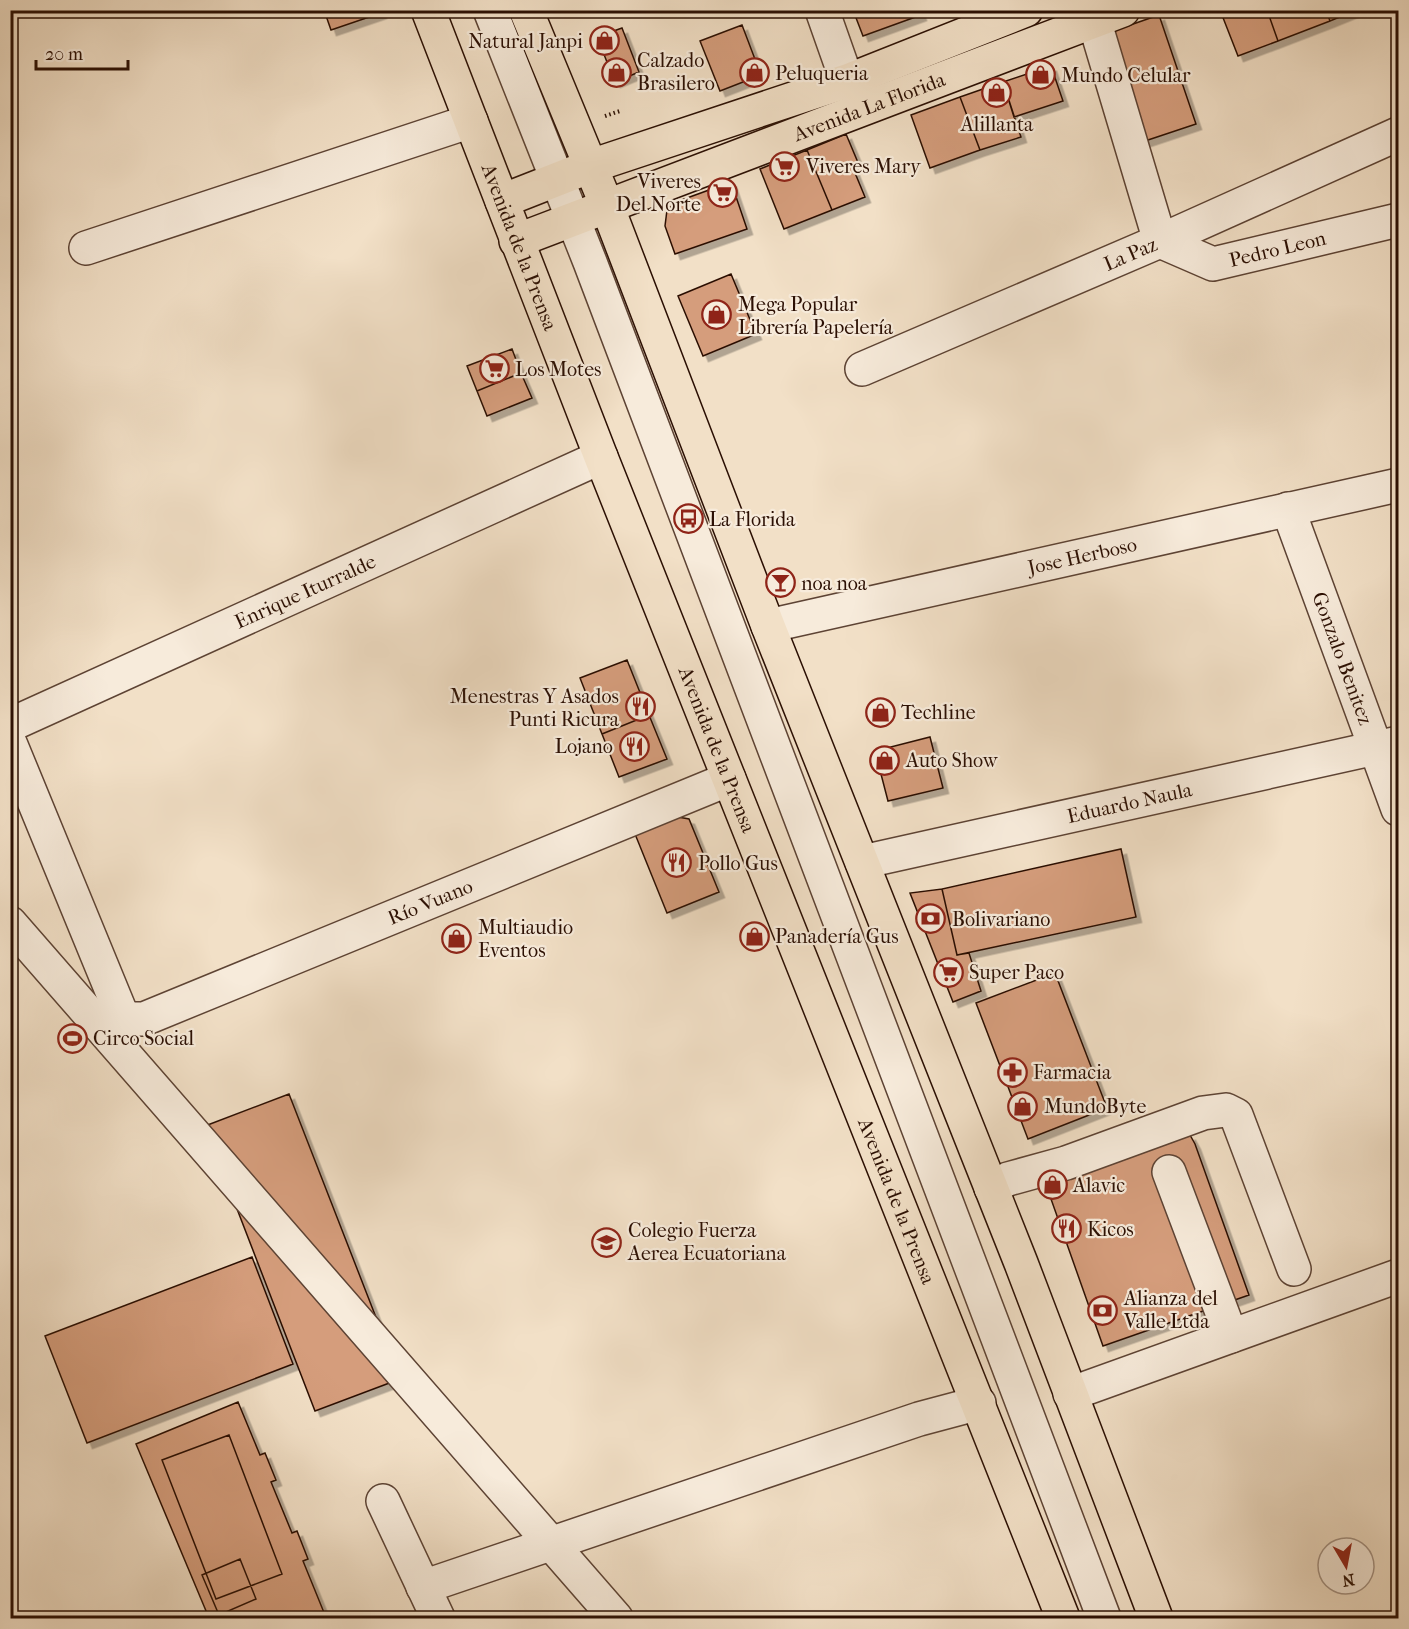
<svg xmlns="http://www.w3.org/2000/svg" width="1409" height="1629" font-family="'IM FELL French Canon',serif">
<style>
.building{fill:#d59d7b;stroke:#2b0f03;stroke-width:1.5;filter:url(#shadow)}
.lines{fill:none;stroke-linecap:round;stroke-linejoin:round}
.minor-casing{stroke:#5d4334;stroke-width:36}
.major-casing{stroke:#2b0f03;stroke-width:36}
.path{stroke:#2b0f03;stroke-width:4;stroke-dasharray:1.5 3;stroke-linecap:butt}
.minor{stroke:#f7ebdb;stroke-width:33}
.major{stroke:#f2e0c7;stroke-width:33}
.labels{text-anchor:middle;stroke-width:4.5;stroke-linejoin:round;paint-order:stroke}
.poi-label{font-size:20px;fill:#2b0f03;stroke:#f7ebdb;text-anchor:start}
.street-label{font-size:20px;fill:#2b0f03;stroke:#f7ebdb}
</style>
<defs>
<filter id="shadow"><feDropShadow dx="5.5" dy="5.5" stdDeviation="0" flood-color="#0004"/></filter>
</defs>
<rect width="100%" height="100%" fill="#f2e0c7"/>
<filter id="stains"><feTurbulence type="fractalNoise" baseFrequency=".00333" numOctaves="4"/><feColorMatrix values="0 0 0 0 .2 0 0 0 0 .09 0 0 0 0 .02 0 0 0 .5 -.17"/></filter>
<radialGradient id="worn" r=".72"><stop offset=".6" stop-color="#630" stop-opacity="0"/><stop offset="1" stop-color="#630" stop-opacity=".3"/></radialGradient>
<!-- building -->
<path class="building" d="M324,10H380L381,13L331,30Z
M853,10H919L921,15L863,36Z
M1220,10H1267L1278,41L1238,56Z
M1267,10H1326L1330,21L1278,41Z
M1326,10H1357L1330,21Z
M1159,15L1196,124L1145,141L1109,38L1116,30Z
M742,25L761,75L720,91L700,41Z
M622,28L639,72L615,82L597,37Z
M1051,66L1063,101L1014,117L1003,82Z
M1003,82L1021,137L980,150L960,97Z
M960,97L980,150L930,168L911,115Z
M846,134L859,165L853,168L865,197L832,210L807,150Z
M807,150L832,210L784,229L760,169Z
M731,182L747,229L675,254L665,226L667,210L676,202Z
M731,274L756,334L703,356L678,296Z
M512,349L521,373L477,391L467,366Z
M521,373L532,398L487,416L477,391Z
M627,660L649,715L602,734L580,678Z
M649,715L667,759L619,777L602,734Z
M930,737L943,788L888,801L875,751Z
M678,817L689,819L719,892L667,913L635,834Z
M1121,849L1136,917L957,955L942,889Z
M942,889L957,955L969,953L981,991L953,1002L910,893Z
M1055,973L1107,1108L1028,1139L976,1003Z
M289,1094L400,1379L315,1411L205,1126Z
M1190,1135L1195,1144L1249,1295L1103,1346L1045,1182Z
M252,1257L293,1364L87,1443L45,1336Z
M238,1402L260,1455L265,1453L276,1480L271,1482L292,1533L297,1531L308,1559L303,1561L325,1615L316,1618H209L136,1444Z
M229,1435L282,1574L216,1599L162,1460Z
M240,1559L256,1599L219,1615L202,1575Z"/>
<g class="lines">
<defs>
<g id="minor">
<path d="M490,10L590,262L1104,1618"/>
<path d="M822,10L847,81"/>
<path d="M1091,10L1160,241"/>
<path id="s1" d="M1160,241L1213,264L1398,220"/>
<path d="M86,248L471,121"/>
<path id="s2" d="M862,369L1160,241L1398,134"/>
<path id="s3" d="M1288,509L1398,809"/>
<path id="s4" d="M768,626L1398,485"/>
<path id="s5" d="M10,725L601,457"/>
<path id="s6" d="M10,743L121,1013L130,1019H144L729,779"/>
<path id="s7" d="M862,862L1398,743"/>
<path d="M10,923L616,1618"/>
<path d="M1169,1172L1231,1336"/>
<path d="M991,1188L1008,1179L1066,1163L1203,1113L1226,1110L1236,1115L1294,1269"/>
<path d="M1070,1394L1398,1276"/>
<path d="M383,1501L438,1618"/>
<path d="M423,1587L919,1419L979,1403"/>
</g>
<g id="major">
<path id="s8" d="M428,10L601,457L1063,1618"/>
<path d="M526,10L607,206L768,626L1021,1263L1156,1618"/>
<path d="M502,201L591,166L847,81L1026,10"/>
<path id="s9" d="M516,241L1123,10"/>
</g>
</defs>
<!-- minor casing -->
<use href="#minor" class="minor-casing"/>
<!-- major casing -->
<use href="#major" class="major-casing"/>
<!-- path -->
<path class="path" d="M605,116L620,111"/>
<!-- minor -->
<use href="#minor" class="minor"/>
<!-- major -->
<use href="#major" class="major"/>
</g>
<!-- icons -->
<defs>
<symbol id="shop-ring" viewBox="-11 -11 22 22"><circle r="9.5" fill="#f7ebdb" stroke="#8f2418" stroke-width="1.5"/><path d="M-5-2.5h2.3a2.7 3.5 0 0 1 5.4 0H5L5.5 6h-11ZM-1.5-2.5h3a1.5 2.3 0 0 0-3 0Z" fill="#8f2418"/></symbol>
<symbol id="supermarket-ring" viewBox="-11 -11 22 22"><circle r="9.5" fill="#f7ebdb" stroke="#8f2418" stroke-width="1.5"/><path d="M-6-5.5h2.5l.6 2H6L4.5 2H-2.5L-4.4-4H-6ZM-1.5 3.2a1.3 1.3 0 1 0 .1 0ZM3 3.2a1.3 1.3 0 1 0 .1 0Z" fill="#8f2418"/></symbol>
<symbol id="bus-ring" viewBox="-11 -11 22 22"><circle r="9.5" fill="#f7ebdb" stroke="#8f2418" stroke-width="1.5"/><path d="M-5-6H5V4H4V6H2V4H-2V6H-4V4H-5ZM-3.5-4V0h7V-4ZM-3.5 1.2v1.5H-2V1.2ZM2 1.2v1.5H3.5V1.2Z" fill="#8f2418"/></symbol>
<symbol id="bar-ring" viewBox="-11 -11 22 22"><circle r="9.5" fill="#f7ebdb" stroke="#8f2418" stroke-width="1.5"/><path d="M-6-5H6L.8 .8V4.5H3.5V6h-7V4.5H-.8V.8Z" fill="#8f2418"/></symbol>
<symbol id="restaurant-ring" viewBox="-11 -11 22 22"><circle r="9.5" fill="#f7ebdb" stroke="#8f2418" stroke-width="1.5"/><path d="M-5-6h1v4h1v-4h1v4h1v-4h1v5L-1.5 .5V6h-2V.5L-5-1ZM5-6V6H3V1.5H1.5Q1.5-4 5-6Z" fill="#8f2418"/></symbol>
<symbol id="bank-ring" viewBox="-11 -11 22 22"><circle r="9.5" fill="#f7ebdb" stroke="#8f2418" stroke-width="1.5"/><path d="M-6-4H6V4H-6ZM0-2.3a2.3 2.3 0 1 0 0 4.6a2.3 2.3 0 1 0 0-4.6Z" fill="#8f2418"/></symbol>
<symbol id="stadium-ring" viewBox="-11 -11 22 22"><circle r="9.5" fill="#f7ebdb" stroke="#8f2418" stroke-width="1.5"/><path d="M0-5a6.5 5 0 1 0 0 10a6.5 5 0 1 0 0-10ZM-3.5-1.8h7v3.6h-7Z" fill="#8f2418"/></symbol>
<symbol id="pharmacy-ring" viewBox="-11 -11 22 22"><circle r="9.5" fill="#f7ebdb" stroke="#8f2418" stroke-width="1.5"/><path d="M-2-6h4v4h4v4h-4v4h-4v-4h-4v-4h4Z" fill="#8f2418"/></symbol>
<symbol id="school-ring" viewBox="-11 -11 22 22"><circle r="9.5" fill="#f7ebdb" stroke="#8f2418" stroke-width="1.5"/><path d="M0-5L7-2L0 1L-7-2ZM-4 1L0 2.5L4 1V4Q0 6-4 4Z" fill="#8f2418"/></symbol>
</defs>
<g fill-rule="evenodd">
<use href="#shop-ring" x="588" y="24" width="33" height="33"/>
<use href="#shop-ring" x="600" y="56" width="33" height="33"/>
<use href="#shop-ring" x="738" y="56" width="33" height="33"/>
<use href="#shop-ring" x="1024" y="58" width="33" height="33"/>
<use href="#shop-ring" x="980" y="76" width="33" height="33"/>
<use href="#supermarket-ring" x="768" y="150" width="33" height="33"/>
<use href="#supermarket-ring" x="706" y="176" width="33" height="33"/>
<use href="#shop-ring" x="700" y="298" width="33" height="33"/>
<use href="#supermarket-ring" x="478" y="352" width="33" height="33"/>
<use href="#bus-ring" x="672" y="502" width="33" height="33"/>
<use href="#bar-ring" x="764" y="566" width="33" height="33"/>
<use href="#restaurant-ring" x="624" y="690" width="33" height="33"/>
<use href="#shop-ring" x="864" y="696" width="33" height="33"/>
<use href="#restaurant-ring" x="618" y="730" width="33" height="33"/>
<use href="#shop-ring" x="868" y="744" width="33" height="33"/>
<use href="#restaurant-ring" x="660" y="846" width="33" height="33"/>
<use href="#bank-ring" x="914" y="902" width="33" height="33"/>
<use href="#shop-ring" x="738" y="920" width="33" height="33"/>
<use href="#shop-ring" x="440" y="922" width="33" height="33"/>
<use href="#supermarket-ring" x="932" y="956" width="33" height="33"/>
<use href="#stadium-ring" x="56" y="1022" width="33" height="33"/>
<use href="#pharmacy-ring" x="996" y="1056" width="33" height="33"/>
<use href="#shop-ring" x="1006" y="1090" width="33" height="33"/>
<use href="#shop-ring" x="1036" y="1168" width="33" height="33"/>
<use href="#restaurant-ring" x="1050" y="1212" width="33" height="33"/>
<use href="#school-ring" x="590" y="1226" width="33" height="33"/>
<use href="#bank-ring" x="1086" y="1294" width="33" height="33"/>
</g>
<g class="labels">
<!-- poi labels -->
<g class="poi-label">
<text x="583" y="48" text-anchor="end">Natural Janpi</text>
<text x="637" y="67">Calzado<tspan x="637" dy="23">Brasilero</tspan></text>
<text x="775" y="80">Peluqueria</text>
<text x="1061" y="82">Mundo Celular</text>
<text x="997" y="131" text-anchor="middle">Alillanta</text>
<text x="806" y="173">Viveres Mary</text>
<text x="701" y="188" text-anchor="end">Viveres<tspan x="701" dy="23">Del Norte</tspan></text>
<text x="738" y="311">Mega Popular<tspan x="738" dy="23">Librería Papelería</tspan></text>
<text x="515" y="376">Los Motes</text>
<text x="709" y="526">La Florida</text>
<text x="801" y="590">noa noa</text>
<text x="619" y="703" text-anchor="end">Menestras Y Asados<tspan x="619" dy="23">Punti Ricura</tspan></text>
<text x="901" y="719">Techline</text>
<text x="613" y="753" text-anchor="end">Lojano</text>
<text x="906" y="767">Auto Show</text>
<text x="698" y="870">Pollo Gus</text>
<text x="952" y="926">Bolivariano</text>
<text x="478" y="934">Multiaudio<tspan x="478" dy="23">Eventos</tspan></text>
<text x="775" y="943">Panadería Gus</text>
<text x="969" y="979">Super Paco</text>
<text x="93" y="1045">Circo Social</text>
<text x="1033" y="1079">Farmacia</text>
<text x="1044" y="1113">MundoByte</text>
<text x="1073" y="1192">Alavic</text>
<text x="1087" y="1236">Kicos</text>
<text x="628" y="1237">Colegio Fuerza<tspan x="628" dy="23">Aerea Ecuatoriana</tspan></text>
<text x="1124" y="1305">Alianza del<tspan x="1124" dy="23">Valle Ltda</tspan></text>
</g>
<!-- street labels -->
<g class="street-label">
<text dy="7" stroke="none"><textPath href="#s9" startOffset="378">Avenida La Florida</textPath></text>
<text dy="7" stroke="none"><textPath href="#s8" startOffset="254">Avenida de la Prensa</textPath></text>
<text dy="7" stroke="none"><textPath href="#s1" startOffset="124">Pedro Leon</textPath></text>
<text dy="7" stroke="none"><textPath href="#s2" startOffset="292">La Paz</textPath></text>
<text dy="7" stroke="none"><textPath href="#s4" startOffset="322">Jose Herboso</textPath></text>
<text dy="7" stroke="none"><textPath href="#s5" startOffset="324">Enrique Iturralde</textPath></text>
<text dy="7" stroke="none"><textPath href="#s3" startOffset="159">Gonzalo Benitez</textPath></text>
<text dy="7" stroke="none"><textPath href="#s8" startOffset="794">Avenida de la Prensa</textPath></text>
<text dy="7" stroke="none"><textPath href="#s7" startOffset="274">Eduardo Naula</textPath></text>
<text dy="7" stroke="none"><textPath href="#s6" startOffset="626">Río Vuano</textPath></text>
<text dy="7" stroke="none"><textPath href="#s8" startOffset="1280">Avenida de la Prensa</textPath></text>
</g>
</g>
<!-- margin -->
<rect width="1409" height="1629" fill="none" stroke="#f2e0c7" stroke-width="36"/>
<rect x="12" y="12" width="1385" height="1605" fill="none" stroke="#2b0f03" stroke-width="3"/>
<rect x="18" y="18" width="1373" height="1593" fill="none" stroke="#2b0f03" stroke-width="1.5"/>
<!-- north arrow -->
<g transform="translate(1346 1566) rotate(170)"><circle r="28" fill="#f7ebdb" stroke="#a59385" stroke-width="1.5"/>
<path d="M0-4.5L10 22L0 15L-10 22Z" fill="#8f2418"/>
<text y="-9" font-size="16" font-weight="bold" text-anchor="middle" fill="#2b0f03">N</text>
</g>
<!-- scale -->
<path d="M36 60v9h92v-9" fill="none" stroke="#2b0f03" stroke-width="3"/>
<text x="45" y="60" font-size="18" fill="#2b0f03" stroke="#f7ebdb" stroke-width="4.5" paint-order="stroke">20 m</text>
<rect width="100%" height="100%" filter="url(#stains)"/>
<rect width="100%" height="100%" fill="url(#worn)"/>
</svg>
